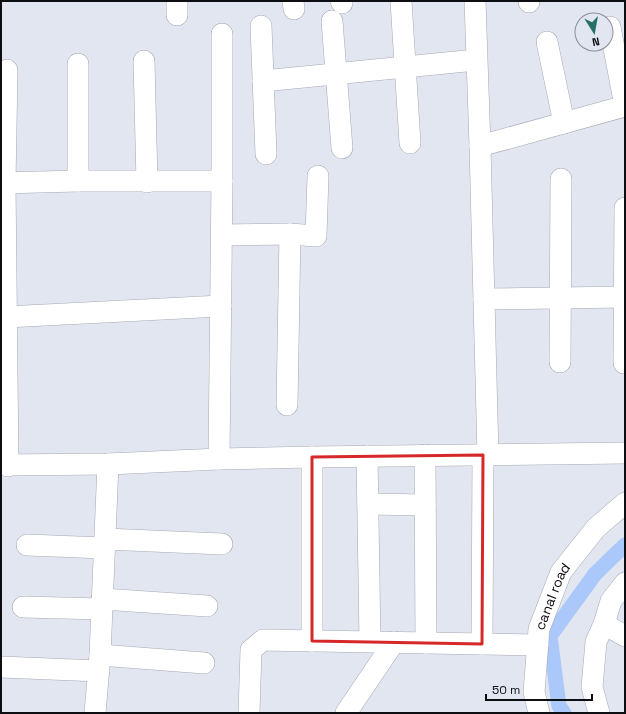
<svg xmlns="http://www.w3.org/2000/svg" width="626" height="714" font-family="'Space Grotesk',sans-serif">
<style>
.lines{fill:none;stroke-linecap:round;stroke-linejoin:round}
.canal{stroke:#aac8fa;stroke-width:15}
.minor-casing{stroke:#a5a9b4;stroke-width:22}
.minor{stroke:#fff;stroke-width:21}
.marked{fill:none;stroke:#d62828;stroke-width:3;stroke-linejoin:round}
.labels{text-anchor:middle;stroke-width:3.5;stroke-linejoin:round;paint-order:stroke}
.street-label{font-size:14px;fill:#0d0e12;stroke:#e1e6f1}
</style>
<rect width="100%" height="100%" fill="#e1e6f1"/>
<g class="lines">
<!-- canal -->
<path class="canal" d="M564,713L559,706L550,636L595,574L625,545"/>
<defs>
<g id="minor">
<path d="M177,1V15"/>
<path d="M293,1L294,9"/>
<path d="M341,1L342,3"/>
<path d="M401,1L410,143"/>
<path d="M475,1L480,146L488,455"/>
<path d="M529,1V2"/>
<path d="M332,21L342,148"/>
<path d="M261,26L266,154"/>
<path d="M610,27L625,106"/>
<path d="M547,42L564,123"/>
<path d="M144,61L147,182"/>
<path d="M78,64V181"/>
<path d="M7,70L5,183L8,466"/>
<path d="M263,81L476,60"/>
<path d="M480,146L625,106"/>
<path d="M1,183L78,181H222"/>
<path d="M222,235L290,234L316,236L318,176"/>
<path d="M484,299L625,297"/>
<path d="M6,317L221,306"/>
<path d="M560,362L561,179"/>
<path d="M624,363L625,208"/>
<path d="M287,405L290,234"/>
<path d="M425,455L426,643"/>
<path d="M367,456L370,641"/>
<path d="M219,459L222,181V34"/>
<path d="M1,465L108,464L219,459L312,457L625,453"/>
<path d="M368,504L425,505"/>
<path d="M105,539L222,544"/>
<path d="M27,545L104,548"/>
<path d="M102,599L207,606"/>
<path d="M23,607L102,609"/>
<path d="M604,624L625,636"/>
<path d="M312,641V457"/>
<path d="M482,644L483,455"/>
<path d="M100,655L204,663"/>
<path d="M1,667L99,671"/>
<path d="M95,713L100,655L108,464"/>
<path d="M249,713L251,650L263,640C354,641 446,643 538,645"/>
<path d="M346,713L394,642"/>
<path id="s1" d="M539,713L534,692L539,629L561,572L596,528L625,503"/>
<path d="M599,713L592,687L596,642L604,624L611,601L625,583"/>
</g>
</defs>
<!-- minor casing -->
<use href="#minor" class="minor-casing"/>
<!-- minor -->
<use href="#minor" class="minor"/>
</g>
<!-- marked area -->
<path class="marked" d="M483,455L482,644L312,641V457Z"/>
<g class="labels">
<!-- street labels -->
<g class="street-label">
<text dy="5" stroke="none"><textPath href="#s1" startOffset="120">canal road</textPath></text>
</g>
</g>
<!-- border -->
<rect width="626" height="714" fill="none" stroke="#0d0e12" stroke-width="4"/>
<!-- north arrow -->
<g transform="translate(594 32) rotate(169)"><circle r="19" fill="#e1e6f1" stroke="#8c9098"/>
<path d="M0-3L7 15L0 10L-7 15Z" fill="#287067"/>
<text y="-6" font-size="11" font-weight="bold" text-anchor="middle" fill="#0d0e12">N</text>
</g>
<!-- scale -->
<path d="M486 694v6h106v-6" fill="none" stroke="#0d0e12" stroke-width="2"/>
<text x="492" y="694" font-size="12" fill="#0d0e12" stroke="#e1e6f1" stroke-width="3" paint-order="stroke">50 m</text>
</svg>
